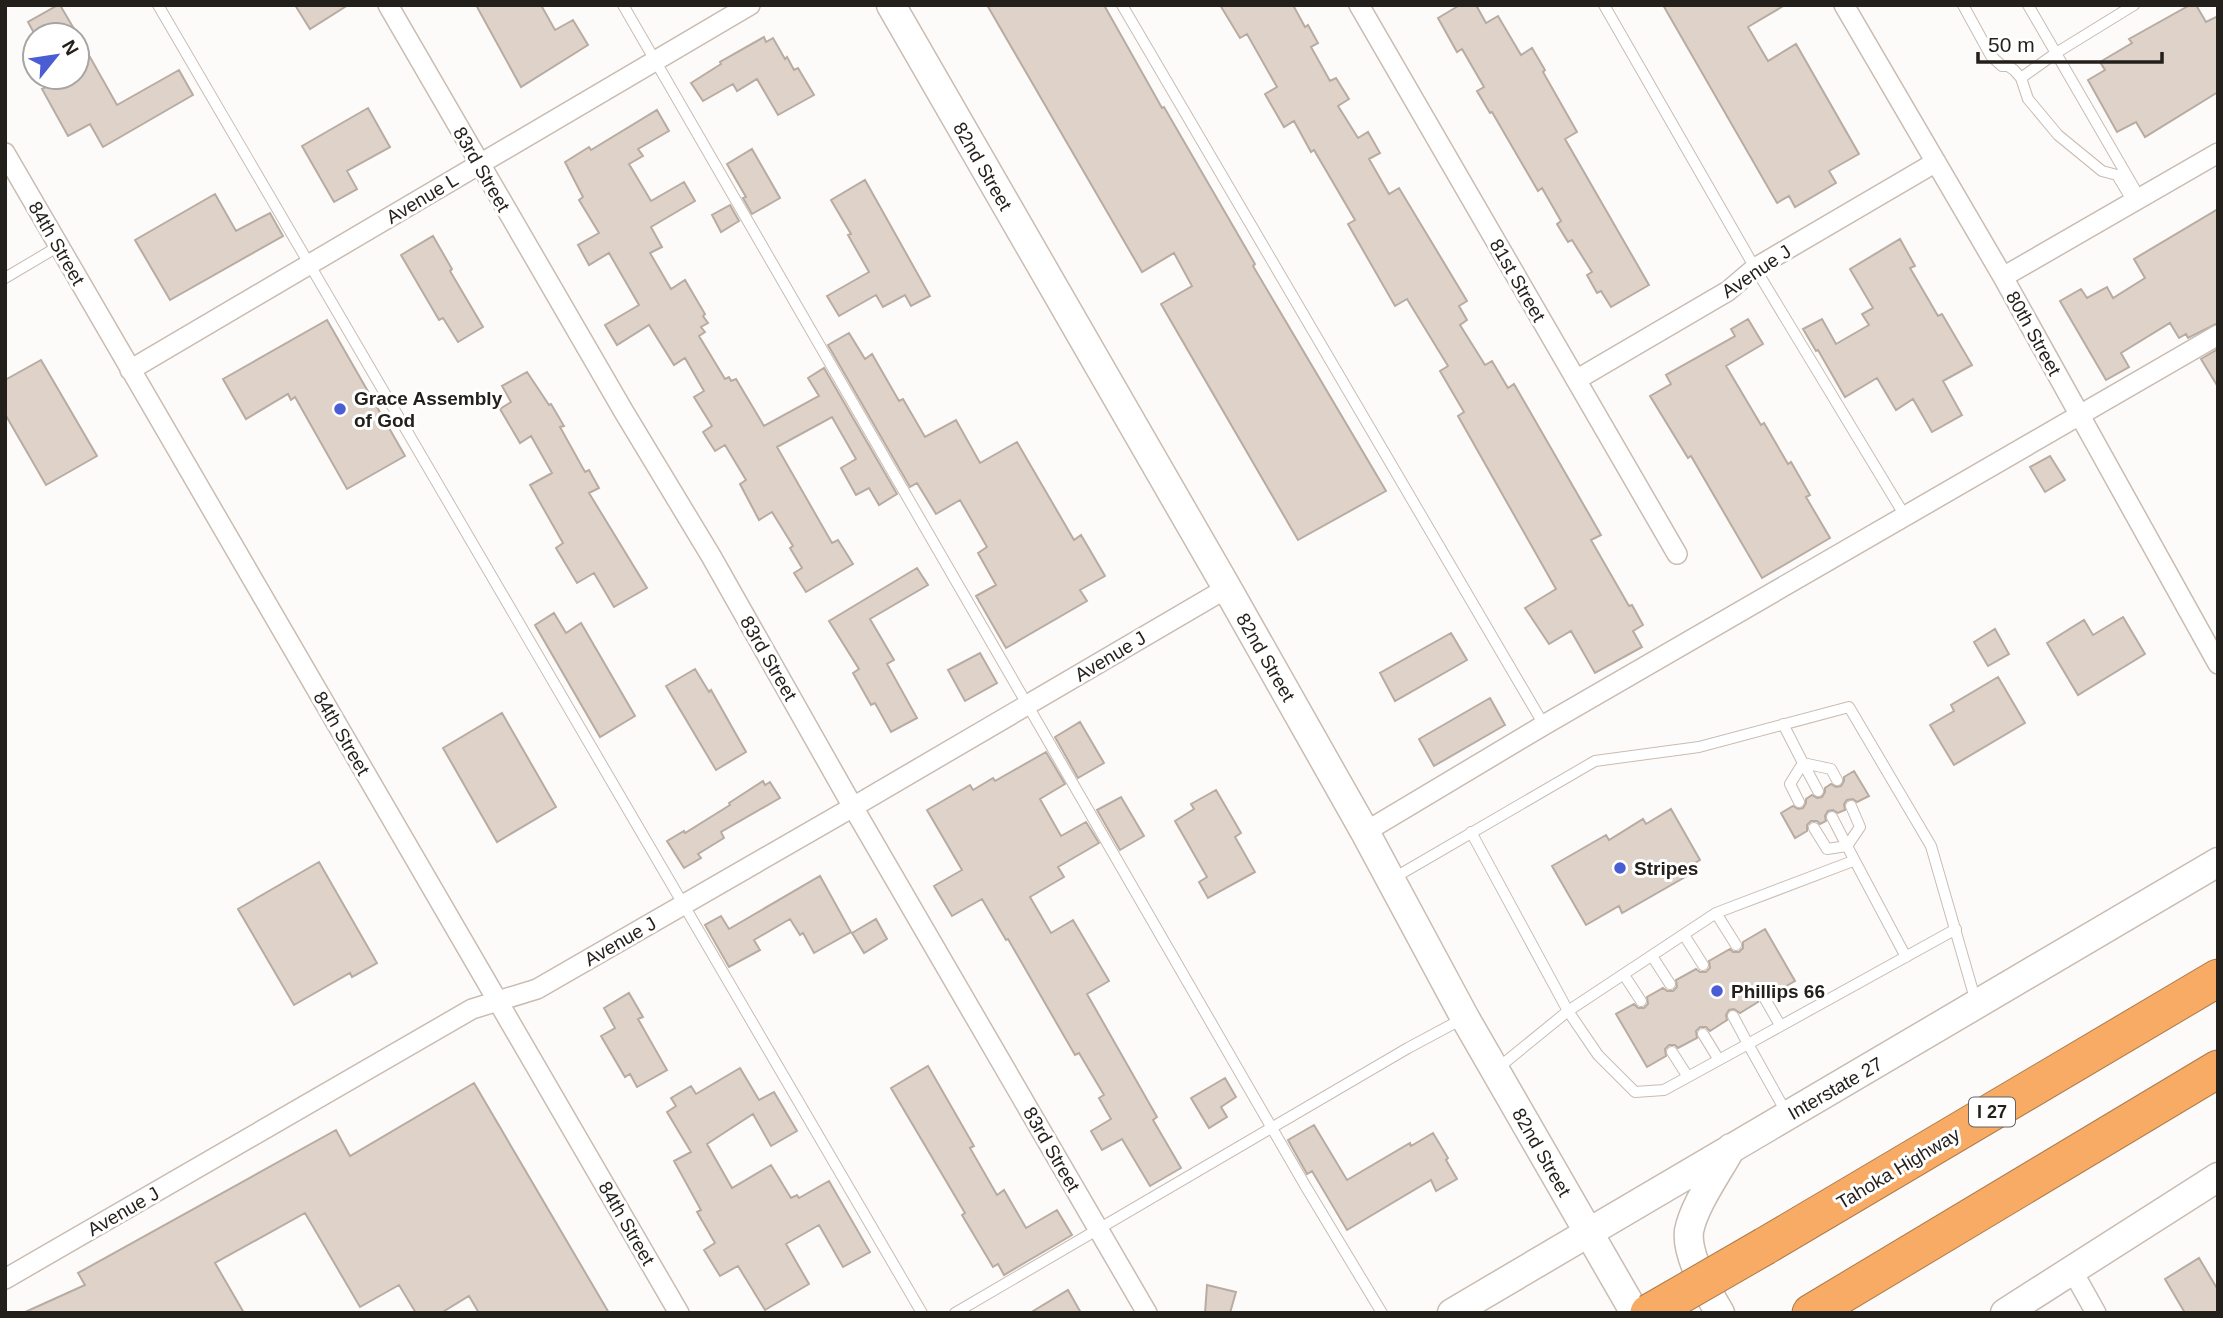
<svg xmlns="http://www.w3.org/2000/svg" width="2223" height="1318" font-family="Helvetica,sans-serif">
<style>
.building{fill:#dfd2c8;stroke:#b8aca2;stroke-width:2}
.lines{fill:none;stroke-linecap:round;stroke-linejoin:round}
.service-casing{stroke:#c9bcb2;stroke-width:12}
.minor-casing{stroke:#c9bcb2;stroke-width:22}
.secondary-casing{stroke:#c9bcb2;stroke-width:31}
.motorway-casing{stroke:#ad7a4a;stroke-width:39}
.service{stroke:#fff;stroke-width:10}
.minor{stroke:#fff;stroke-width:19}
.secondary{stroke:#fff;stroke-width:28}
.motorway{stroke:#f7ab64;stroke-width:37}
.motorway-bridge-casing{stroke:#ad7a4a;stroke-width:39;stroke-linecap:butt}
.motorway-bridge{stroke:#f7ab64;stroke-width:37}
.poi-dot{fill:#4b5dd2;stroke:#fff;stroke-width:2.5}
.labels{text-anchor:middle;stroke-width:6;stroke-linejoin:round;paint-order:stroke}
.shield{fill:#fff;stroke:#65625f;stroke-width:2}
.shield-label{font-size:18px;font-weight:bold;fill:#231f1b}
.street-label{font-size:19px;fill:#231f1b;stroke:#fff}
.poi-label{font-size:19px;font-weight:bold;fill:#231f1b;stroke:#fff;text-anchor:start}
</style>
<rect width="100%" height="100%" fill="#fdfbf9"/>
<!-- building -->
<path class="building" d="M58,5H60L77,34L117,105L179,70L193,95L103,147L90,124L68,136L42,89L65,77H77V35H35L28,22Z
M295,5H348L310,29Z
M476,5H541L555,30L573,20L588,45L521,87Z
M987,5H1104L1162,108L1164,107L1255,264L1253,266L1386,491L1298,540L1161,304L1192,286L1174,253L1142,272Z
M1220,5H1293L1305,27L1308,25L1318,43L1311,47L1330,81L1336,78L1349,99L1338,106L1358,138L1368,132L1380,153L1369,159L1389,194L1399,188L1467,301L1459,306L1467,320L1460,325L1485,365L1492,361L1508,388L1514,384L1601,535L1591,540L1629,606L1632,605L1643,625L1633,631L1642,647L1595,673L1571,631L1549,644L1525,608L1556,589L1458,416L1464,412L1440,371L1448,366L1407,299L1395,306L1348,224L1355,220L1314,150L1311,152L1294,121L1284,127L1265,94L1277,87L1247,34L1240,38Z
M1460,5H1476L1486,23L1498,16L1521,55L1532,48L1545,70L1543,72L1577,132L1565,139L1649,285L1611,307L1601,291L1597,293L1587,275L1592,272L1572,240L1568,242L1557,224L1561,221L1542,188L1538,191L1492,112L1490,113L1477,91L1484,87L1462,49L1457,52L1438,18Z
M1663,5H1785L1748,27L1768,61L1796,44L1859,154L1829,171L1836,183L1795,207L1789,196L1777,203Z
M2190,5H2196L2206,22L2218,16V92L2145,137L2136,122L2117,132L2088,80L2105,70L2100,62L2132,43L2129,39Z
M764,37L766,42L773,38L785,59L787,57L794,70L798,68L814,95L778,115L757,79L737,91L733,84L703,101L691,83L721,64L720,62Z
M368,108L390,147L347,171L357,189L334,202L302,146Z
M657,110L669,131L638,149L643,156L629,164L651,201L684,182L695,201L651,227L662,247L650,253L671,289L685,280L705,314L703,316L708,323L701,327L705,332L699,336L725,379L729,377L731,381L736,379L764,426L819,396L808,378L824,368L897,494L879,505L869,488L856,495L841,468L856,459L832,417L777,447L832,543L838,540L853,564L806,592L794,573L802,568L790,548L793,546L772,512L759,520L740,484L746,480L725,445L715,451L703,432L712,426L694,397L704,391L685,358L674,365L649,325L617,345L605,325L639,305L609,253L589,265L578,245L599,233L579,200L583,197L565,162L589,147L591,150Z
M752,149L780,198L752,214L743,198L746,197L727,164Z
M865,180L930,296L911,306L905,295L883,307L876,295L839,316L827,296L869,272L848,235L851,234L831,200Z
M215,194L236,231L270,213L283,236L170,300L135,240Z
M730,205L739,221L721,232L712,215Z
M2218,209V323L2188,338L2186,334L2179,338L2170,323L2121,353L2129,367L2106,380L2060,301L2081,289L2087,298L2107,287L2113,298L2145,278L2134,259Z
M433,236L452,269L450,271L483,327L458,342L443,318L439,320L401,255Z
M1900,239L1915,266L1910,268L1938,316L1942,314L1972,365L1943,381L1962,415L1932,432L1913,399L1896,410L1877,378L1845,397L1818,350L1816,351L1803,329L1822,319L1836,344L1869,325L1862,314L1873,308L1850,269Z
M1748,319L1763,344L1726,366L1761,425L1764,423L1788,464L1791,462L1810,495L1806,497L1830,538L1762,578L1691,456L1688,458L1650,396L1671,384L1666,375L1735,336L1731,329Z
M327,320L405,456L347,489L295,397L291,400L288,394L246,419L223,379Z
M849,333L865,359L872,354L899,401L903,399L925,437L956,420L980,463L1017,442L1074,540L1081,535L1105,576L1080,590L1087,601L1006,648L976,596L996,585L978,553L987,547L960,500L936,514L917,483L910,487L828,345Z
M2218,349V387L2201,359Z
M41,360L97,456L46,485L5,414V380Z
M527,372L549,405L551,404L564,426L560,427L585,472L589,470L599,488L589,493L647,588L614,607L594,573L577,583L556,548L563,543L530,485L552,473L531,436L520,443L500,409L511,402L502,386Z
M2050,456L2065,480L2045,492L2030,467Z
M917,568L928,585L870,619L894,660L887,664L917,718L891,732L875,703L871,705L853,673L859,669L829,621Z
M554,613L566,633L581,623L635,716L600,737L535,625Z
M2123,617L2145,654L2078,695L2047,643L2084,620L2093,635Z
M1995,629L2009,654L1988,666L1974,642Z
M1451,633L1467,660L1395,701L1380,673Z
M980,653L997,683L965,701L948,670Z
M695,669L709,692L711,690L746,752L716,770L666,686Z
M1998,677L2025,723L1954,765L1930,725L1954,711L1951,705Z
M1490,698L1505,725L1434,766L1419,739Z
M502,713L556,807L497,842L443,748Z
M1080,722L1104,763L1078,778L1055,737Z
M1046,752L1065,784L1040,799L1061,836L1086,822L1099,843L1058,867L1064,877L1030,897L1051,933L1073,920L1109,981L1087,994L1157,1117L1153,1120L1181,1168L1150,1186L1122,1139L1102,1150L1091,1131L1111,1119L1099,1098L1104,1095L1079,1053L1075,1055L1008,939L1006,940L982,899L952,916L934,886L962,870L927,810L970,785L973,790L993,778L995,781Z
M1854,771L1869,796L1857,802L1853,799L1847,800L1844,804L1845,810L1838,813L1833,810L1828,811L1825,816L1826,821L1820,824L1817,821H1811L1807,825V831L1795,838L1781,813L1793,806L1798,809L1803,808L1806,803V799L1812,795L1817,798L1822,797L1825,792V788L1831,784L1836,787L1841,786L1844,781V777Z
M763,781L765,785L770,782L780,798L721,832L724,838L698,854L701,858L684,868L667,841L684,831L685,833L730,805L729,803Z
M1216,790L1241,833L1235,837L1255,872L1208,898L1199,882L1207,877L1175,821L1194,809L1191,804Z
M1121,797L1144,836L1120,850L1097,810Z
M1671,809L1700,860L1683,870L1687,876L1622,913L1619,906L1586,925L1552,866L1606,835L1609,840L1643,819L1646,824Z
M319,862L377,963L352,977L350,973L294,1005L238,909Z
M820,876L851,932L814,953L803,933L800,935L790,919L754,940L760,950L729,967L705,925L721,916L729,929Z
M876,919L887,939L864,953L852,933Z
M1765,929L1795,981L1771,995L1768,992H1762L1758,996V1002L1740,1013L1734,1009L1729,1010L1726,1015L1727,1020L1710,1031L1706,1027H1700L1696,1031L1697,1038L1678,1048L1675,1045H1669L1665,1049L1666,1056L1647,1067L1616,1014L1634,1004L1638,1008H1644L1648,1004L1647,997L1663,988L1667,991H1673L1677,987L1676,980L1696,969L1700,972H1706L1710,968L1709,961L1730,949L1733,952H1739L1743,948V942Z
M629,993L643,1017L638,1019L667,1070L637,1087L630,1074L625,1077L601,1036L615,1028L604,1008Z
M928,1066L974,1146L970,1148L997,1195L1004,1190L1026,1228L1057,1210L1072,1235L1004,1275L998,1264L993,1267L962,1215L965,1213L891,1088Z
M740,1068L759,1100L774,1092L797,1131L771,1146L753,1114L707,1144L732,1188L771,1165L791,1198L797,1195L799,1198L829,1181L870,1252L843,1267L819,1225L786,1244L809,1284L765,1310L738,1266L720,1276L704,1250L715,1243L697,1212L701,1210L674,1161L691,1152L667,1112L676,1106L671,1098L691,1086L696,1094Z
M1225,1078L1236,1097L1221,1107L1227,1117L1209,1128L1191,1098Z
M474,1083L609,1313H479L469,1296L441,1313H416L399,1285L360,1307L305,1213L215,1263L244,1313H23L85,1285L78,1273L336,1130L350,1156Z
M1314,1125L1347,1180L1410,1143L1411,1146L1433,1133L1448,1158L1446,1160L1457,1179L1436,1191L1431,1180L1347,1230L1312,1171L1307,1174L1288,1140Z
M2199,1258L2218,1290V1313H2185L2165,1279Z
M1207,1285L1236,1292L1230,1313H1205Z
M1068,1290L1081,1313H1030Z"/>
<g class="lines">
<defs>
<path id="service" d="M158,5L922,1313
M623,5L1306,1187L1382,1313
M1122,5L1544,725
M1604,5L1755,268L1905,516
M1963,5L1991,56L2002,66H2008L2014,70L2021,78L2028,99L2058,135L2102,171L2117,175L2133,202
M2028,5L2140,198
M2021,78L2056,53L2134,5
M5,278L59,246
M1783,724L1803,763L1831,769L1837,780
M1803,763L1818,791
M1799,802L1790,784L1803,763
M1851,806L1860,827L1847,846L1906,957
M1814,828L1827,849L1847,846L1832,817
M1471,832L1568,1011L1716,913L1853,861
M1392,879L1595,761L1699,747L1849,707L1931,846L1976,1002
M1716,913L1736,945
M1684,935L1703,965
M1652,956L1670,984
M1624,975L1641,1001
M1765,999L1780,1025
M1733,1016L1748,1044L1956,929
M1703,1034L1719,1060
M1672,1052L1688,1077
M1498,1068L1568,1011L1598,1055L1635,1092L1664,1090L1748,1044L1786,1112
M955,1313L1408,1048L1464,1018"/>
<path id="minor" d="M388,5L624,412L711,556L853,807L1147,1313
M1359,5L1677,554
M1844,5L2003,277L2218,664
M5,153L679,1313
M2003,277L2218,153
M130,370L750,5
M1576,380L1728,291L1755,268L1936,162
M1365,832L1544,725L2218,335
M2072,1270L2096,1313
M5,1279L472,1009L537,989L853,807L1227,588"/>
<path id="secondary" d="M891,5L1227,588L1365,832L1465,1018L1635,1313
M1452,1313L2218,862
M1720,1313C1708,1293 1686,1255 1689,1231C1694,1205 1718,1172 1731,1148
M2005,1313L2218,1177"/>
<path id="motorway" d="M1765,1246L2218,978
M1811,1313L2218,1069"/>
</defs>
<!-- service casing -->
<use href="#service" class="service-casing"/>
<!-- minor casing -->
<use href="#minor" class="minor-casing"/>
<!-- secondary casing -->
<use href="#secondary" class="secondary-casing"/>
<!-- motorway casing -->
<use href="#motorway" class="motorway-casing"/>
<!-- service -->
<use href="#service" class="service"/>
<!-- minor -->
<use href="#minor" class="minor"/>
<!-- secondary -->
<use href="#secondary" class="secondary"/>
<!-- motorway -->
<use href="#motorway" class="motorway"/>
<defs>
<path id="motorway-bridge" d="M1649,1313L1765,1246"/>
</defs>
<!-- motorway-bridge casing -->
<use href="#motorway-bridge" class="motorway-bridge-casing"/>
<!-- motorway-bridge -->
<use href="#motorway-bridge" class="motorway-bridge"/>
</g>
<!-- markers -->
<g class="poi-dot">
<circle cx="340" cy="409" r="7"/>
<circle cx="1620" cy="868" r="7"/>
<circle cx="1717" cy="991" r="7"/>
</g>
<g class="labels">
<!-- shield labels -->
<rect class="shield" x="1969" y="1097.5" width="46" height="29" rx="5"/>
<g class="shield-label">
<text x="1992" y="1118">I 27</text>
</g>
<!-- street labels -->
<g class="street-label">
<text transform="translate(983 166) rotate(60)" y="7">82nd Street</text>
<text transform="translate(482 169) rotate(60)" y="7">83rd Street</text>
<text transform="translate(422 198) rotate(-31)" y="7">Avenue L</text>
<text transform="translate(57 243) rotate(60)" y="7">84th Street</text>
<text transform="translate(1756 271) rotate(-34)" y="7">Avenue J</text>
<text transform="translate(1518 280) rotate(60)" y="7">81st Street</text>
<text transform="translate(2034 333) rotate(61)" y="7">80th Street</text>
<text transform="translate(1110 656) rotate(-31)" y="7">Avenue J</text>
<text transform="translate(1266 657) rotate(60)" y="7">82nd Street</text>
<text transform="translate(769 658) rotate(60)" y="7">83rd Street</text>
<text transform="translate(342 733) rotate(60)" y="7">84th Street</text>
<text transform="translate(620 941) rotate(-30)" y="7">Avenue J</text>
<text transform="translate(1835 1088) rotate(-30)" y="7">Interstate 27</text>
<text transform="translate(1052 1149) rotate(60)" y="7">83rd Street</text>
<text transform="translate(1542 1152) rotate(60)" y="7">82nd Street</text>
<text transform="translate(1898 1168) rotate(-31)" y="7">Tahoka Highway</text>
<text transform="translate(123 1211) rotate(-30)" y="7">Avenue J</text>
<text transform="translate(627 1223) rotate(60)" y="7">84th Street</text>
</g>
<!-- poi labels -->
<g class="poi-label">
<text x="354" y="405">Grace Assembly<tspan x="354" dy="22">of God</tspan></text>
<text x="1634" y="875">Stripes</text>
<text x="1731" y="998">Phillips 66</text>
</g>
</g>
<!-- border -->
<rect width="2223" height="1318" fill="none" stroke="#231f1b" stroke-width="14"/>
<!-- north arrow -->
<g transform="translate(56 56) rotate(60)"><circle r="33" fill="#ffffff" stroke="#a7a5a4" stroke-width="2"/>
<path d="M0-5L12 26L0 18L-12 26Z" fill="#4b5dd2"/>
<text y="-10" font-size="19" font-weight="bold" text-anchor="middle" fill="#231f1b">N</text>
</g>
<!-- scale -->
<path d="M1978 52v10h184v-10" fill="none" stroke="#231f1b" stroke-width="3.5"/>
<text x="1988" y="52" font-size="21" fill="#231f1b" stroke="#ffffff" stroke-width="5" paint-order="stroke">50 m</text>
</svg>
